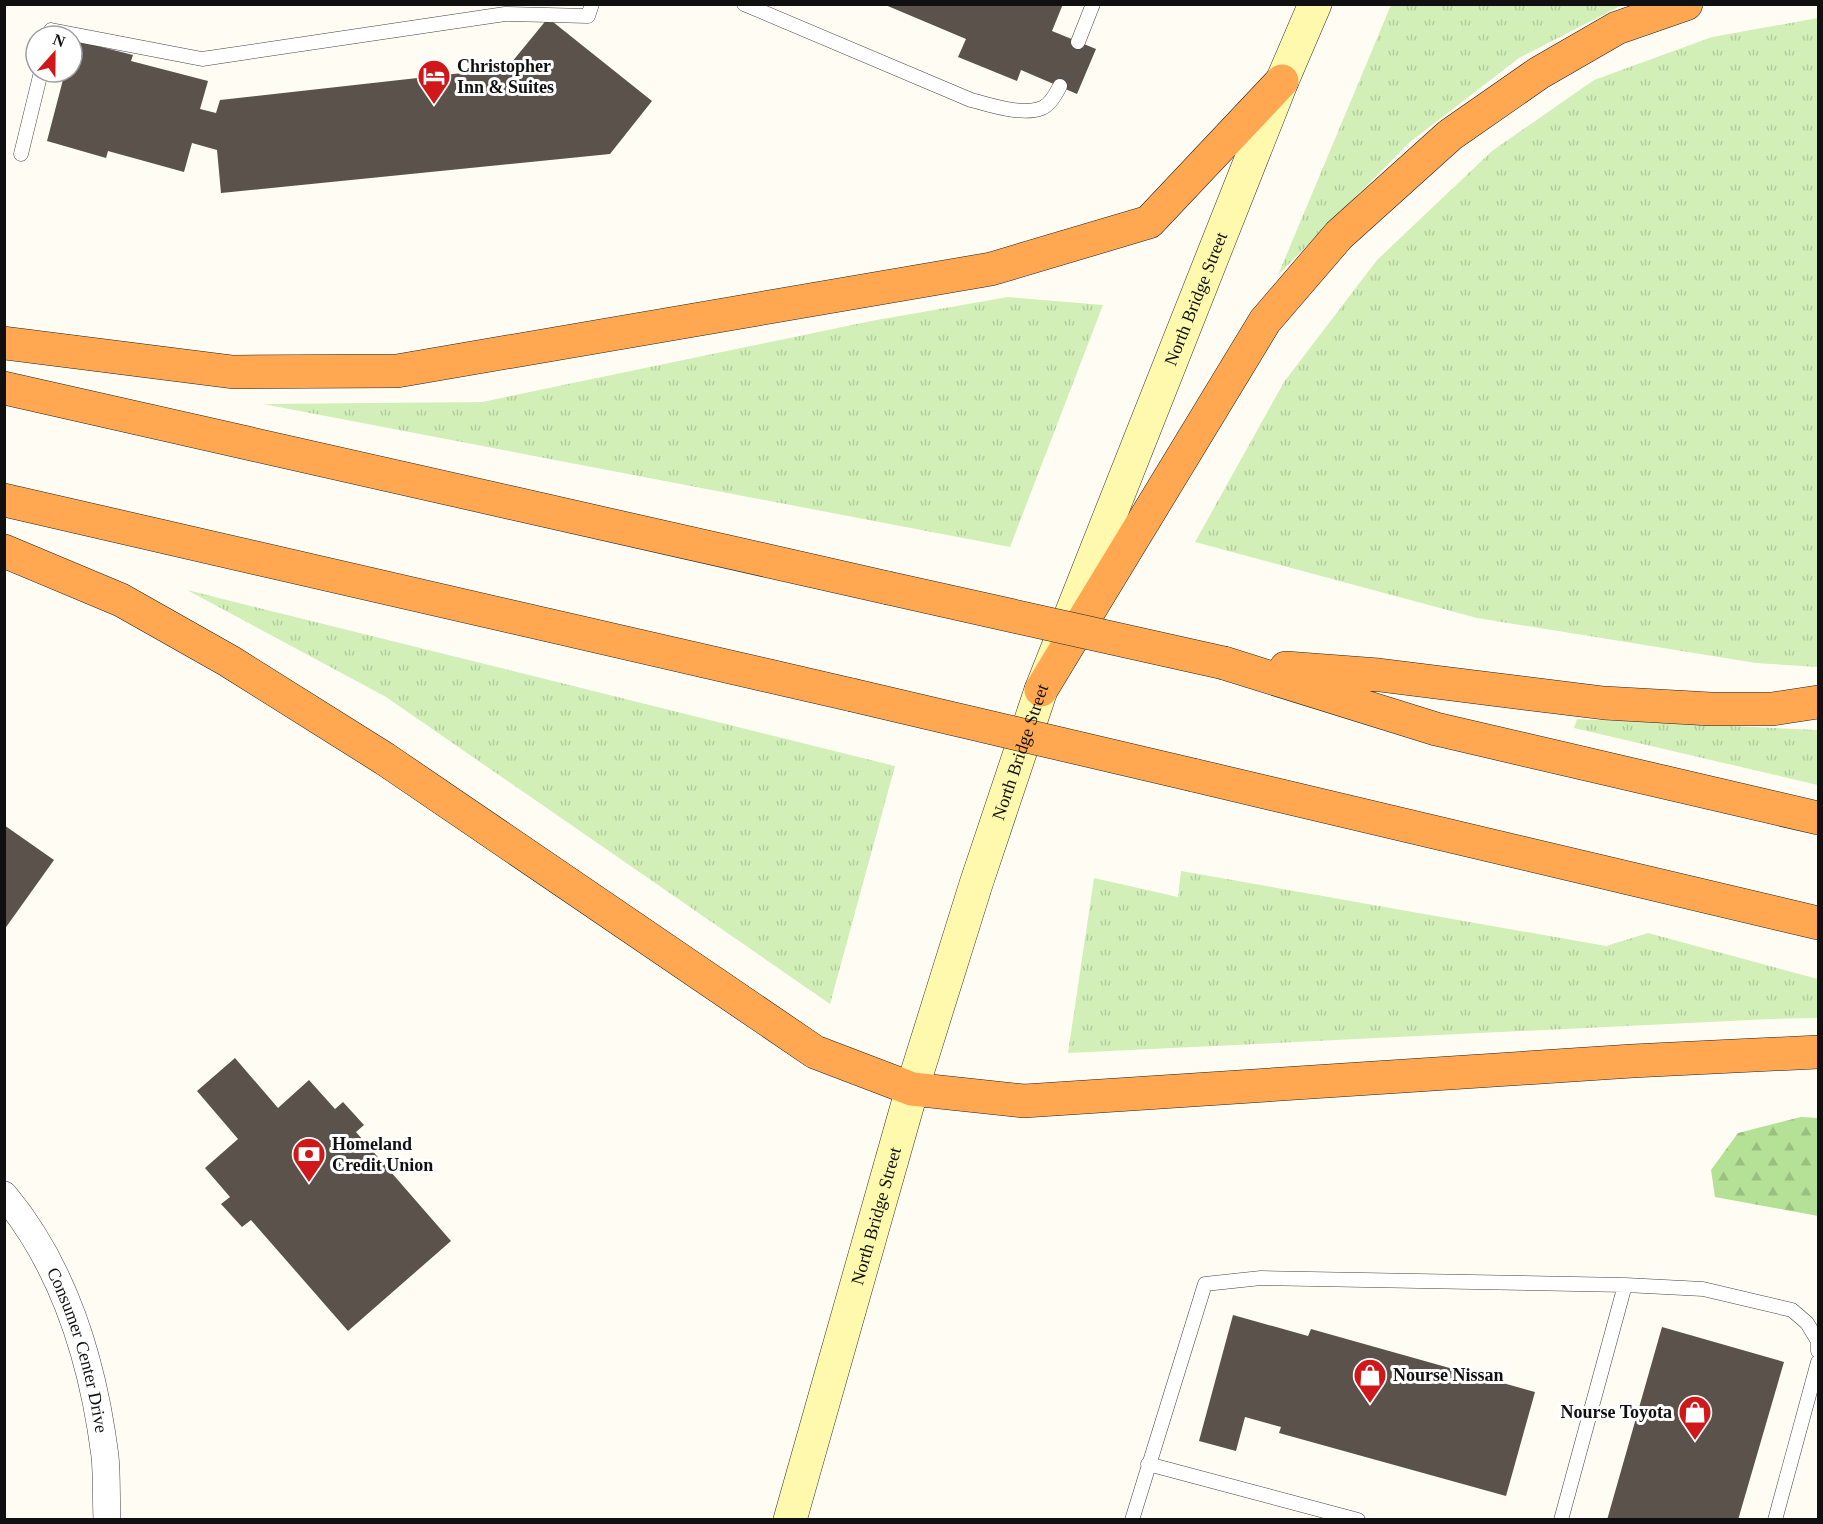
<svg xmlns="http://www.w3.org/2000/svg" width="1823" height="1524" font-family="Georgia,serif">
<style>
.grass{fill:url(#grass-tufts)}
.forest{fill:url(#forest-firs)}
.building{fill:#5a524b}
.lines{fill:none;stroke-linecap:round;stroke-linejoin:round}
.lane-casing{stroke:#434343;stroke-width:15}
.street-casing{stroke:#434343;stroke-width:28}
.secondary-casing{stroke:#323232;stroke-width:34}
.highway-casing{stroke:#212121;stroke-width:34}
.lane{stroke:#fff;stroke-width:14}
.street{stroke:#fff;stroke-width:27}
.secondary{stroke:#fff9ae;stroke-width:33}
.highway{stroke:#ffa751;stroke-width:33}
.highway-bridge-casing{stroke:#212121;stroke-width:34;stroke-linecap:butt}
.highway-bridge{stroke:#ffa751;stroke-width:33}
.labels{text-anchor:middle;stroke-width:6;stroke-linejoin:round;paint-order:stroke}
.poi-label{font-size:18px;font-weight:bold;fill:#101010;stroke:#fff;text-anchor:start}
.street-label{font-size:18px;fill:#101010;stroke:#fff}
</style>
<defs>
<pattern id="grass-tufts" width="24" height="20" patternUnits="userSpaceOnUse" patternTransform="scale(1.5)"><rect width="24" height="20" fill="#d2efb8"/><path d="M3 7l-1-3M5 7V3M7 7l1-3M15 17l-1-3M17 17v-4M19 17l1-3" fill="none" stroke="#b3cc9d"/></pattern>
<pattern id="forest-firs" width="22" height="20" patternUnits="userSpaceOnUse" patternTransform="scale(1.5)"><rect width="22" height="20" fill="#b4e195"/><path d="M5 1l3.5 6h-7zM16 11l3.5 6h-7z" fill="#9ac07f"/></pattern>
</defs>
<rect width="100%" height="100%" fill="#fffdf3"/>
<!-- grass -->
<path class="grass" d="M1391,5H1622L1519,58L1410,142L1278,275Z
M1818,18V667L1756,663L1477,618L1195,542L1284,382L1377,260L1492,151L1594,80L1712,37Z
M1008,297L1103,305L1010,547L263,404L482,402L871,321Z
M187,590L895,766L830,1004L386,697Z
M1577,719L1818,730V785L1574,728Z
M1181,871L1606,946L1648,933L1818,979V1018L1771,1019L1068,1053L1094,878L1178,897Z"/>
<!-- forest -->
<path class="forest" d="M1801,1117L1818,1118V1216L1715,1197L1711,1170L1738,1133Z"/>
<!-- building -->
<path class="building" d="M883,4H1063L1052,31L1096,49L1077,94L1021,70L1017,81L958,57L966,39Z
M548,18L652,101L610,154L221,193L217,150L192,143L184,172L108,151L106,158L47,141L65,72H72V47L74,40L133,55L131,61L208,81L200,109L216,113L220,100L507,68Z
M4,825L54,860L4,930Z
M235,1058L278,1108L309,1080L335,1109L343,1102L364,1125L356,1132L451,1241L348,1331L251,1220L242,1227L221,1204L230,1197L205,1168L238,1139L197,1091Z
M1233,1315L1308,1336L1311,1329L1535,1392L1506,1496L1279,1433L1281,1427L1245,1417L1236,1451L1199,1441Z
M1662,1327L1784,1362L1738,1520H1607Z"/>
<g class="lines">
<defs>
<path id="lane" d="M744,4L971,100C991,105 1022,116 1042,108C1050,105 1056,94 1060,86
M50,36L51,30L202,59L505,14L588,16L592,4
M1078,42L1093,4
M21,154L41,72
M1148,1464L1358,1520
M1132,1520L1205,1284L1261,1278L1625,1285L1703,1289L1792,1310L1807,1323L1818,1341V1351
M1561,1520L1625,1285
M1775,1520L1818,1362"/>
<g id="street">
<path id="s1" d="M4,1195C65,1268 93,1362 105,1456C107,1476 106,1498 107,1520"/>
</g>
<g id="secondary">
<path id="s2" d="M790,1520L912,1089L976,884L1041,690L1282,81L1315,4"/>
</g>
<path id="highway" d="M4,343L233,372L397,371L991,269L1149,222L1282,81
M4,388L888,588
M4,500L852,695
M4,551L121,600L229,661L385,759L815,1052L912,1089L1024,1101L1632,1061L1818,1052
M1224,663L1436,729L1818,818
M1286,668L1379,675L1604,703L1711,709H1772L1818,702
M1041,690L1265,321L1339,235L1450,135L1539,73L1617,28L1686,4
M1193,775L1818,923"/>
</defs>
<!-- lane casing -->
<use href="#lane" class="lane-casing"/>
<!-- street casing -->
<use href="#street" class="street-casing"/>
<!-- secondary casing -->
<use href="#secondary" class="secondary-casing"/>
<!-- highway casing -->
<use href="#highway" class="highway-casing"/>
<!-- lane -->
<use href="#lane" class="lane"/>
<!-- street -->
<use href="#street" class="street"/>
<!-- secondary -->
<use href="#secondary" class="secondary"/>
<!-- highway -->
<use href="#highway" class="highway"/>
<defs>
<path id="highway-bridge" d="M888,588L1224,663
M852,695L1193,775"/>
</defs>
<!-- highway-bridge casing -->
<use href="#highway-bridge" class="highway-bridge-casing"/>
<!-- highway-bridge -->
<use href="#highway-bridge" class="highway-bridge"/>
</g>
<!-- icons -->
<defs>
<symbol id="hotel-pin" viewBox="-11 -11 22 30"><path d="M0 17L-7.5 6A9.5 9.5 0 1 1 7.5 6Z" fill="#d0181a" stroke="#fff"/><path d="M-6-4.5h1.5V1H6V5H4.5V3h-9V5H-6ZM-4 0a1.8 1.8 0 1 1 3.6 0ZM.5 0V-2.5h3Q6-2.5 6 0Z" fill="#fff"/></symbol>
<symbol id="bank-pin" viewBox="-11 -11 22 30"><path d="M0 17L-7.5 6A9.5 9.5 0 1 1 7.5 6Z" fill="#d0181a" stroke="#fff"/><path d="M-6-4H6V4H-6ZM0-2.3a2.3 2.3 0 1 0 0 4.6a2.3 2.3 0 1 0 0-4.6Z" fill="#fff"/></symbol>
<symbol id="shop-pin" viewBox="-11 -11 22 30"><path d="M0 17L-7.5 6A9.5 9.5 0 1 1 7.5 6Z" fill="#d0181a" stroke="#fff"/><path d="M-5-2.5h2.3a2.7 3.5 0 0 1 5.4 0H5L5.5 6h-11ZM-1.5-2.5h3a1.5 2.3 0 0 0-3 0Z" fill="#fff"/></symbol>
</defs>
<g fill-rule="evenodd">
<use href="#hotel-pin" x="415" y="57" width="38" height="52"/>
<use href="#bank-pin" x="290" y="1135" width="38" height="52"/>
<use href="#shop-pin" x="1351" y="1356" width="38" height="52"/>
<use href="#shop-pin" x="1676" y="1393" width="38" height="52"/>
</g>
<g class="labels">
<!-- poi labels -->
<g class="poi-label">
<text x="457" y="72">Christopher<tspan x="457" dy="21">Inn &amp; Suites</tspan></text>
<text x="332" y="1150">Homeland<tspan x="332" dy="21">Credit Union</tspan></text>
<text x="1393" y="1381">Nourse Nissan</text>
<text x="1672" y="1418" text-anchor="end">Nourse Toyota</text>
</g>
<!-- street labels -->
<g class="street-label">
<text dy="6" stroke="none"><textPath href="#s2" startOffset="1288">North Bridge Street</textPath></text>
<text dy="6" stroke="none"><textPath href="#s2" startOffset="802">North Bridge Street</textPath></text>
<text dy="6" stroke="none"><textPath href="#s2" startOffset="316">North Bridge Street</textPath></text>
<text dy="6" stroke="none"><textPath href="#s1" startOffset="174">Consumer Center Drive</textPath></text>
</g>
</g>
<!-- border -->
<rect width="1823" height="1524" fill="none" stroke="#101010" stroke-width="12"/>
<!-- north arrow -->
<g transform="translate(54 54) rotate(21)"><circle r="28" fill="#ffffff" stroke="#9f9f9f" stroke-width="1.5"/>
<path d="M0-4.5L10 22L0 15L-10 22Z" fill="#d0181a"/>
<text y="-9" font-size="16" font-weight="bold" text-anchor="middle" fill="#101010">N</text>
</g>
</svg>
